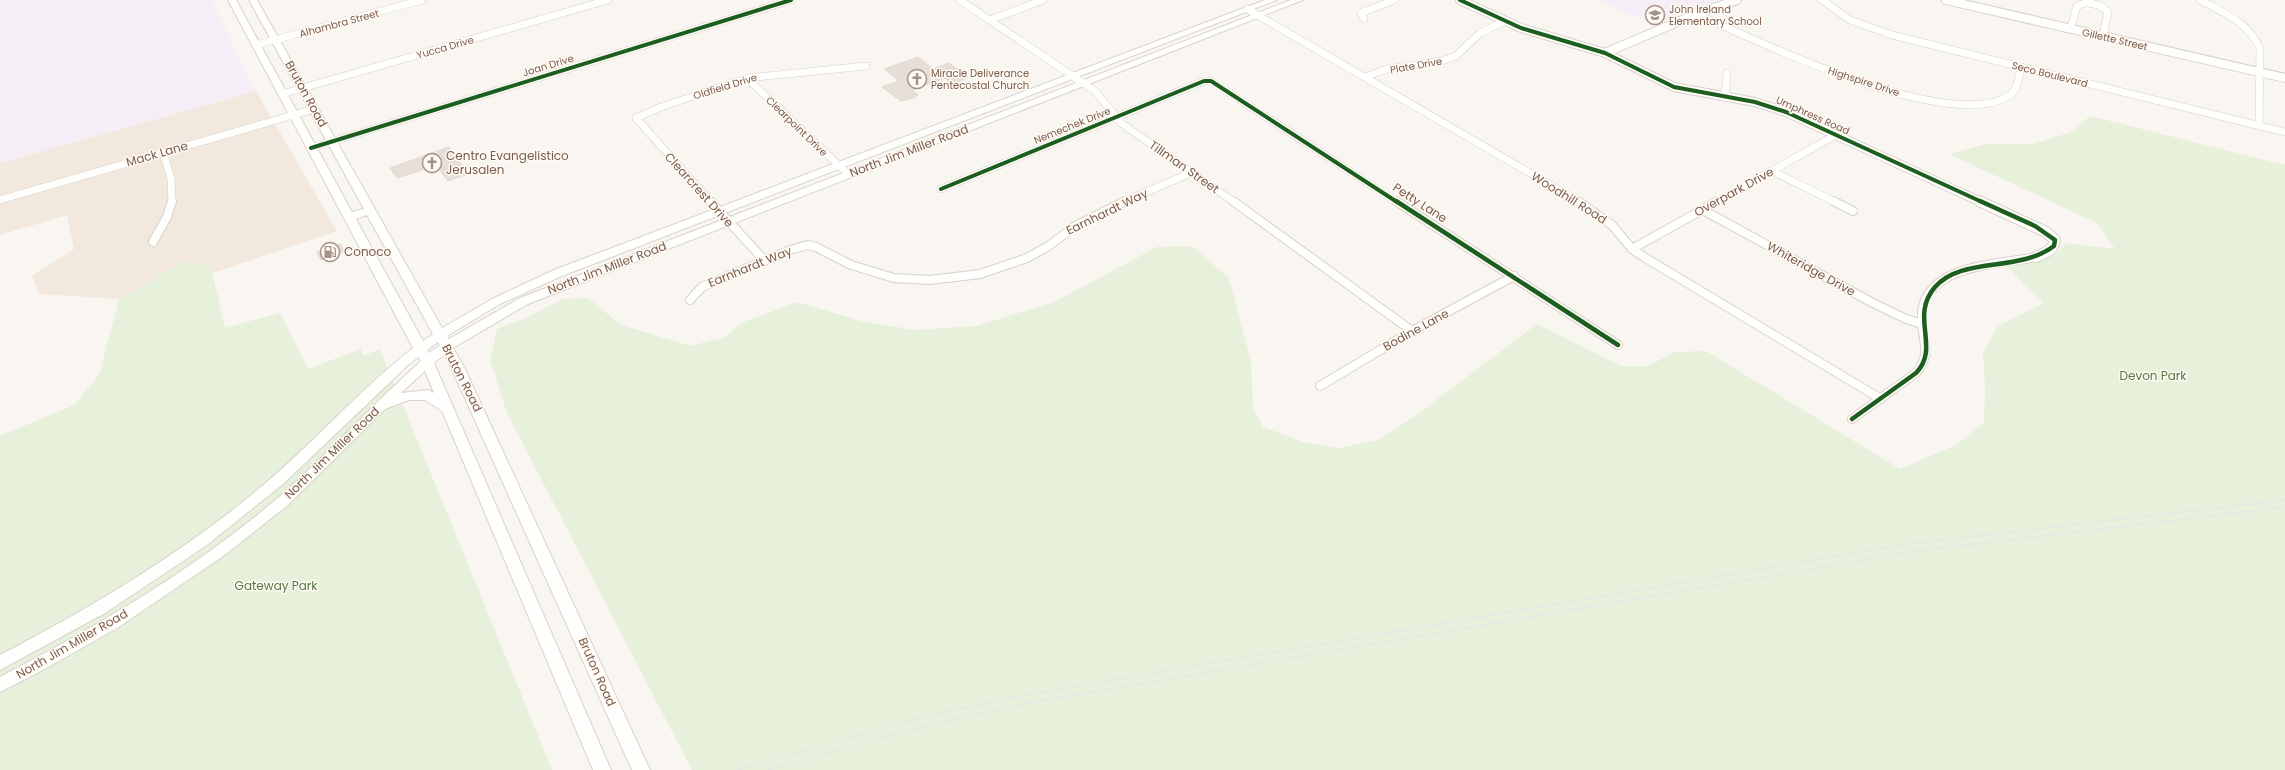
<svg xmlns="http://www.w3.org/2000/svg" width="2285" height="770" font-family="Poppins,sans-serif">
<style>
.residential{fill:#f2e8de}
.education{fill:#f6eef6}
.green{fill:#e7f0db}
.building{fill:#e6ded7;stroke:#e2d8d2}
.lines{fill:none;stroke-linecap:round;stroke-linejoin:round}
.minor-far1-casing{stroke:#d7d1cb;stroke-width:8}
.minor-casing{stroke:#d7d1cb;stroke-width:10}
.tertiary-far1-casing{stroke:#d7d1cb;stroke-width:10}
.tertiary-casing{stroke:#d7d1cb;stroke-width:12}
.secondary-casing{stroke:#d9d2cb;stroke-width:2}
.minor-far1{stroke:#fefefd;stroke-width:7}
.minor{stroke:#fefefd;stroke-width:8}
.tertiary-far1{stroke:#fefefd;stroke-width:8}
.tertiary{stroke:#fefefd;stroke-width:10}
.secondary{fill:#fefefd;fill-rule:evenodd}
.tram{stroke:#e6e3e7;stroke-width:1}
.cycleway-far1-casing{stroke:#fffaf3;stroke-width:6}
.cycleway-casing{stroke:#fffaf3;stroke-width:7}
.cycleway-far1{stroke:#1b5e20;stroke-width:4}
.cycleway{stroke:#1b5e20;stroke-width:4.5}
.labels{text-anchor:middle;stroke-width:3;stroke-linejoin:round;paint-order:stroke}
.far-poi-label{font-size:10px;fill:#7a5c4d;stroke:#fffaf3;text-anchor:start}
.far-street-label{font-size:10px;fill:#7a5c4d;stroke:#fffaf3}
.street-label{font-size:12px;fill:#7a5c4d;stroke:#fffaf3}
.poi-label{font-size:12px;fill:#7a5c4d;stroke:#fffaf3;text-anchor:start}
.park-label{font-size:12px;fill:#537a41;stroke:#fffaf3}
</style>
<rect width="100%" height="100%" fill="#f9f5f0"/>
<!-- residential -->
<path class="residential" d="M256,91L337,231L213,273L211,267L185,261L119,299L39,294L32,276L74,249L67,215L0,235V163Z"/>
<!-- education -->
<path class="education" d="M0,0H211L256,91L0,163Z
M1598,0H1716L1654,25Z"/>
<!-- green -->
<path class="green" d="M2090,116L2285,165V770H692L507,413L490,360L497,329L526,318L563,299L588,298L621,325L691,346L725,337L741,323L797,302L861,321L915,330L976,326L1054,302L1157,247L1192,246L1229,278L1251,361L1253,408L1263,427L1306,443L1339,448L1378,440L1414,417L1537,324L1621,366H1648L1675,352L1706,351L1900,469L1956,445L1984,423L1985,388L1983,353L1998,326L2044,303L2007,267C2030,263 2052,263 2066,243L2115,249L2097,223L1949,154L1986,144H2034L2071,132Z
M185,261L211,267L225,328L280,313L308,369L361,349L363,356L380,349L552,770H0V436L74,405L99,375L119,299Z"/>
<!-- building -->
<path class="building" d="M918,57L933,69L949,63L968,77L956,83H951L945,78L912,90L918,95L915,96L916,97L901,101L882,87L899,81L884,69Z
M449,147L468,174L448,181L438,167L432,169L431,167L397,178L390,168Z
M340,244L344,252L321,260L317,252Z"/>
<g class="lines">
<defs>
<path id="minor-far1" d="M960,0L1095,91L1121,123L1234,202
M1822,0L1850,20L1892,35L2285,132
M2200,0C2224,13 2249,22 2260,49L2259,126
M1247,9L1580,202
M1696,14C1758,41 1951,135 2010,95C2018,89 2019,76 2021,67
M1364,19L1361,13L1394,0
M990,20L1043,0
M2071,28L2077,6C2087,0 2100,4 2108,12L2103,36
M256,45L422,0
M1365,77L1387,69L1442,61L1456,56L1480,33L1505,21
M747,78L848,174
M282,94L608,0
M1725,97L1727,73
M311,148L791,0
M163,152L171,179L172,202
M1772,171L1835,202
M941,189L1204,81H1211L1397,202
M0,200L314,109
M711,202L636,118L661,107L747,78L866,66
M1123,202L1193,172
M1716,202L1836,135"/>
<path id="minor" d="M710,201L765,261
M1233,201L1412,331
M1396,201L1618,345
M1578,201L1612,225L1632,249L1644,257L1881,399
M1833,201L1853,211
M1703,210L1871,302L1906,319L1922,324
M153,242L167,217L172,201
M1632,249L1718,201
M690,300L702,287L790,250L808,245L816,247L851,265L894,278L930,280L980,274L1027,258L1047,247L1077,225L1125,201
M1320,386L1412,331L1514,276
M1852,419L1916,373C1931,354 1924,346 1922,324C1916,264 1997,265 2036,257"/>
<path id="tertiary-far1" d="M1460,0L1521,28L1605,53L1674,87L1755,102L1786,112L1981,202
M1946,0L2285,78
M1605,53L1696,14L1737,0"/>
<path id="tertiary" d="M1979,201L2046,232L2055,240C2053,251 2045,253 2036,257"/>
<path id="secondary" d="M228,0H236L352,212L364,209L249,0H257L442,328L492,299L554,270L1265,0H1277L562,276L500,304L447,336L449,339L520,298L1291,0H1303L528,304L453,348L464,367L650,770H632L445,354L434,363L611,770H593L442,411L425,400H409L385,409L288,505L222,557L117,628L43,670L0,692V677C98,626 195,569 279,497C328,454 372,405 421,361L418,357L406,367L283,484L207,545L105,613L0,670V655C90,608 176,557 255,492C310,447 357,392 413,348ZM367,215L433,334L423,341L356,219ZM438,342L440,345L429,353L427,350ZM425,371L434,393L428,390L401,393Z"/>
</defs>
<!-- minor-far1 casing -->
<use href="#minor-far1" class="minor-far1-casing"/>
<!-- minor casing -->
<use href="#minor" class="minor-casing"/>
<!-- tertiary-far1 casing -->
<use href="#tertiary-far1" class="tertiary-far1-casing"/>
<!-- tertiary casing -->
<use href="#tertiary" class="tertiary-casing"/>
<!-- secondary casing -->
<use href="#secondary" class="secondary-casing"/>
<!-- minor-far1 -->
<use href="#minor-far1" class="minor-far1"/>
<!-- minor -->
<use href="#minor" class="minor"/>
<!-- tertiary-far1 -->
<use href="#tertiary-far1" class="tertiary-far1"/>
<!-- tertiary -->
<use href="#tertiary" class="tertiary"/>
<!-- secondary -->
<use href="#secondary" class="secondary"/>
<!-- tram -->
<path class="tram" d="M738,770L933,714L1031,694L1908,544L2285,500
M768,770L936,723L1034,702L1916,551L2285,507"/>
<defs>
<path id="cycleway-far1" d="M1460,0L1521,28L1605,53L1674,87L1755,102L1786,112L1982,202
M311,148L791,0
M941,189L1204,81H1211L1397,202"/>
<path id="cycleway" d="M1396,201L1618,345
M1852,419L1916,373C1941,347 1909,317 1935,287C1962,256 2018,273 2054,246L2055,240L2035,226L1980,201"/>
</defs>
<!-- cycleway-far1 casing -->
<use href="#cycleway-far1" class="cycleway-far1-casing"/>
<!-- cycleway casing -->
<use href="#cycleway" class="cycleway-casing"/>
<!-- cycleway-far1 -->
<use href="#cycleway-far1" class="cycleway-far1"/>
<!-- cycleway -->
<use href="#cycleway" class="cycleway"/>
</g>
<!-- icons -->
<defs>
<symbol id="school-ring" viewBox="-11 -11 22 22"><circle r="9.5" fill="#fffaf3" stroke="#a69286" stroke-width="1.5"/><path d="M0-5L7-2L0 1L-7-2ZM-4 1L0 2.5L4 1V4Q0 6-4 4Z" fill="#a69286"/></symbol>
<symbol id="church-ring" viewBox="-11 -11 22 22"><circle r="9.5" fill="#fffaf3" stroke="#a69286" stroke-width="1.5"/><path d="M-1.2-6h2.4v3.5h3.3v2.4h-3.3V6h-2.4V-.1h-3.3v-2.4h3.3Z" fill="#a69286"/></symbol>
<symbol id="fuel-ring" viewBox="-11 -11 22 22"><circle r="9.5" fill="#fffaf3" stroke="#a69286" stroke-width="1.5"/><path d="M-5.5-6h7V0h2V4h1.3V-2.5L3-4.5l.8-.8L6-3V5H2.5V1h-1V6h-7ZM-4.2-4.7v3.2H.2V-4.7Z" fill="#a69286"/></symbol>
</defs>
<g fill-rule="evenodd">
<use href="#school-ring" x="1644" y="4" width="22" height="22"/>
<use href="#church-ring" x="906" y="68" width="22" height="22"/>
<use href="#church-ring" x="421" y="152" width="22" height="22"/>
<use href="#fuel-ring" x="319" y="241" width="22" height="22"/>
</g>
<g class="labels">
<!-- far-poi labels -->
<g class="far-poi-label">
<text x="1669" y="13">John Ireland<tspan x="1669" dy="12">Elementary School</tspan></text>
<text x="931" y="77">Miracle Deliverance<tspan x="931" dy="12">Pentecostal Church</tspan></text>
</g>
<!-- far-street labels -->
<g class="far-street-label">
<text transform="translate(339 23) rotate(-15)" y="4">Alhambra Street</text>
<text transform="translate(2115 39) rotate(13)" y="4">Gillette Street</text>
<text transform="translate(445 47) rotate(-16)" y="4">Yucca Drive</text>
<text transform="translate(548 65) rotate(-17)" y="4">Joan Drive</text>
<text transform="translate(1416 65) rotate(-10)" y="4">Plate Drive</text>
<text transform="translate(2050 74) rotate(14)" y="4">Seco Boulevard</text>
<text transform="translate(1864 81) rotate(18)" y="4">Highspire Drive</text>
<text transform="translate(725 86) rotate(-17)" y="4">Oldfield Drive</text>
<text transform="translate(1813 115) rotate(24)" y="4">Umphress Road</text>
<text transform="translate(1072 125) rotate(-22)" y="4">Nemechek Drive</text>
<text transform="translate(797 126) rotate(44)" y="4">Clearpoint Drive</text>
</g>
<!-- street labels -->
<g class="street-label">
<text transform="translate(306 94) rotate(61)" y="4">Bruton Road</text>
<text transform="translate(909 151) rotate(-21)" y="4">North Jim Miller Road</text>
<text transform="translate(157 154) rotate(-16)" y="4">Mack Lane</text>
<text transform="translate(1184 167) rotate(35)" y="4">Tillman Street</text>
<text transform="translate(699 190) rotate(48)" y="4">Clearcrest Drive</text>
<text transform="translate(1734 192) rotate(-29)" y="4">Overpark Drive</text>
<text transform="translate(1569 198) rotate(32)" y="4">Woodhill Road</text>
<text transform="translate(1420 203) rotate(33)" y="4">Petty Lane</text>
<text transform="translate(1107 212) rotate(-26)" y="4">Earnhardt Way</text>
<text transform="translate(750 267) rotate(-22)" y="4">Earnhardt Way</text>
<text transform="translate(607 268) rotate(-21)" y="4">North Jim Miller Road</text>
<text transform="translate(1811 269) rotate(29)" y="4">Whiteridge Drive</text>
<text transform="translate(1416 330) rotate(-29)" y="4">Bodine Lane</text>
<text transform="translate(462 378) rotate(63)" y="4">Bruton Road</text>
<text transform="translate(332 453) rotate(-44)" y="4">North Jim Miller Road</text>
<text transform="translate(72 644) rotate(-30)" y="4">North Jim Miller Road</text>
<text transform="translate(597 672) rotate(66)" y="4">Bruton Road</text>
</g>
<!-- poi labels -->
<g class="poi-label">
<text x="446" y="160">Centro Evangelistico<tspan x="446" dy="14">Jerusalen</tspan></text>
<text x="344" y="256">Conoco</text>
</g>
<!-- park labels -->
<g class="park-label">
<text x="2153" y="380">Devon Park</text>
<text x="276" y="590">Gateway Park</text>
</g>
</g>
</svg>
